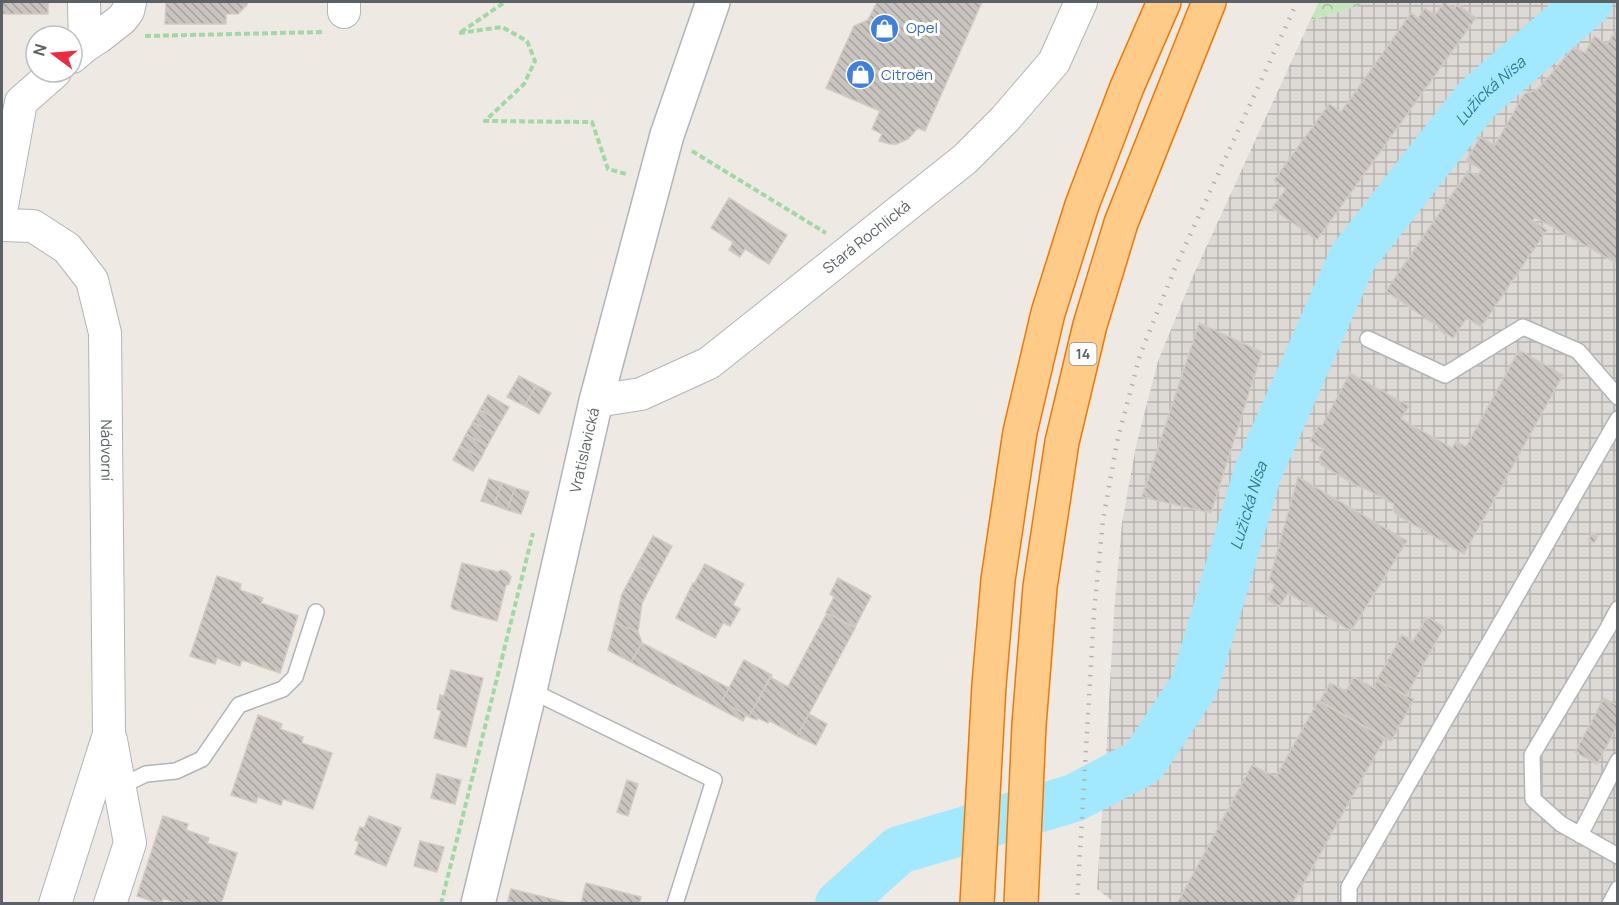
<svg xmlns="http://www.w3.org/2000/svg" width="1619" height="905" font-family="Manrope,sans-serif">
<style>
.industrial{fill:url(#industrial-grid)}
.forest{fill:url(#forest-crowns)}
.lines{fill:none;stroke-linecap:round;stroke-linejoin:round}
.river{stroke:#a2e8ff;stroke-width:48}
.building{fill:url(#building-back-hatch);stroke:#d3cac1;stroke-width:1.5}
.lane-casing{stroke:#b0b5b8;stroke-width:18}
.street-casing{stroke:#b0b5b8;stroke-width:34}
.secondary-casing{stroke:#afb5b8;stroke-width:36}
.highway-casing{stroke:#f17800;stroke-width:36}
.path{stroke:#a1d9a5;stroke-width:4;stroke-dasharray:6 3;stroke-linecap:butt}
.lane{stroke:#fff;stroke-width:15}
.street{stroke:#fff;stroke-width:32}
.secondary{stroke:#fff;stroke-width:33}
.highway{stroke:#ffcb89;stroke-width:33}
.rail{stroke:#b2b3b4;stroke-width:4.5;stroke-dasharray:1.5 8;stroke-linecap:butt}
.labels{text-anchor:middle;stroke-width:6;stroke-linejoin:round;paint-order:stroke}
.shield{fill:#fff;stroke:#8c9092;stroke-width:1.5}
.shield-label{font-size:14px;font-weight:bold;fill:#5b6164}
.shop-label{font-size:15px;fill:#366cbe;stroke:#fff;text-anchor:start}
.street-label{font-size:15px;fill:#5b6164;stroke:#fff}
.water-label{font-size:16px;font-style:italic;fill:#357898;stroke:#fff}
</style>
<defs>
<pattern id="industrial-grid" width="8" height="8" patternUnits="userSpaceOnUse" patternTransform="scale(1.5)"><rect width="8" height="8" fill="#ddd9d5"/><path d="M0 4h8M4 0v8" fill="none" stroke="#b6b3b0"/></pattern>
<pattern id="forest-crowns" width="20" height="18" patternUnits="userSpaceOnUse" patternTransform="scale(1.5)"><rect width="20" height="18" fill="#c6e6be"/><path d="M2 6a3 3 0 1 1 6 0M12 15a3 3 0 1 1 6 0" fill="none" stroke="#a4be9e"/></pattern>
<pattern id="building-back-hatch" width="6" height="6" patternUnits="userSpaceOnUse" patternTransform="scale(1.5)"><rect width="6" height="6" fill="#c9c4bf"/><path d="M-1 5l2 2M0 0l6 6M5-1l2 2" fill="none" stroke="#a6a39f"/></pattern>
</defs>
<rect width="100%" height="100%" fill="#eee9e3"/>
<!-- industrial -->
<path class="industrial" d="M1370,2H1617V903L1116,904L1097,889L1106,755L1114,613L1122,523L1136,446L1158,361L1193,276L1310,21Z"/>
<!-- forest -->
<path class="forest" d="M1319,2H1370L1310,21Z"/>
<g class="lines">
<!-- river -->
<path class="river" id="s1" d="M839,904L899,850L1074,798L1143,762L1194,686L1258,472L1353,257L1477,99L1589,2"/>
</g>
<!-- building -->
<path class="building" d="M2,2H48V14H2Z
M166,2H247V5L238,14H226V24H165Z
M877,2H982L925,131L918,128L908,139L897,144H890L879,141L882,134L872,129L880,111L826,88L854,26L868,20Z
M1444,2L1454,9L1457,4L1476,18L1317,240L1272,208L1286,189L1274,180L1329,104L1341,112L1411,13L1418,18L1425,8L1435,15Z
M1618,27V264L1535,217L1533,221L1547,230L1481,327L1467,318L1453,338L1447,334L1446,335L1437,328L1438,327L1386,291L1468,171L1478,176L1481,169L1466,161L1480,137L1495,145L1524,94L1538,89L1574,47L1585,53L1594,36L1607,44Z
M729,198L787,235L769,264L745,249L740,257L729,250L733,242L711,228Z
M1199,323L1262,352L1211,513L1142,497Z
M1519,350L1563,375L1464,554L1397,515L1393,510L1394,504L1364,488L1363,489L1321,465L1319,458L1324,449L1310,441L1318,426L1321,428L1350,373L1409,406L1401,419L1452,448L1456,441L1466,447Z
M519,376L536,385L525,406L507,397Z
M536,385L551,393L539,414L525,406Z
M488,395L509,407L501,421L480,410Z
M480,410L501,421L494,433L473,422Z
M473,422L494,433L487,446L466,434Z
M466,434L487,446L481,458L460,446Z
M460,446L481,458L473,471L453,460Z
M1298,477L1407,541L1351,631L1288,593L1279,607L1267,600L1275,585L1269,581Z
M489,479L502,483L494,505L481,501Z
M502,483L515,488L507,510L494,505Z
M515,488L529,492L521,514L507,510Z
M1592,533L1598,536L1594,543L1588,540Z
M653,536L672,546L656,576L637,566Z
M462,563L498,572L501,570L507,572L511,577L509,584L506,585L497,621L453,609L451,606Z
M705,564L744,584L733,605L740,609L730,626L723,623L715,638L676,618L693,583L694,584Z
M637,566L656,576L642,603L638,632L615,623L622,594Z
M217,576L241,584L240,590L263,598L261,603L298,616L280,673L242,660L240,666L217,658L215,664L190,656Z
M838,578L871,596L855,627L826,613L834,597L830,594Z
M827,613L855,628L797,736L770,721L768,723L758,718L757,720L749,717L770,677L788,687Z
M1427,617L1444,627L1406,696L1377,680L1402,635L1413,641Z
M615,623L638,632L642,643L631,662L608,650Z
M642,643L729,688L722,701L746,715L743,721L631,662Z
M744,660L772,675L749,717L722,701Z
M451,670L483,678L466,747L434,738L441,711L437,709L440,695L444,696Z
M1354,677L1374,688L1377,680L1414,699L1391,741L1320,701L1330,683L1346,691Z
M1604,698L1618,706V725L1597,764L1575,752Z
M1318,701L1385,738L1292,904H1177L1252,765L1276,777Z
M809,714L827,724L816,745L797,736Z
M258,715L282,724L280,729L303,737L302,743L332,753L313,809L283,799L281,805L258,797L256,803L231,795Z
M437,774L461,780L455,804L431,798Z
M627,780L638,784L628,816L617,812Z
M163,816L188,824L186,830L209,838L207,843L237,853L221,904H198L188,900L187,904H179L163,898L161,904H160L137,896Z
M369,816L401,828L386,866L355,854L359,842L355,840L360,827L364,828Z
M420,841L444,847L437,872L414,866Z
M586,883L641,897L639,904H581Z
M511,889L572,904H507Z"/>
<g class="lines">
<defs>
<path id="lane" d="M1368,339L1445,375L1523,327L1578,351L1618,397
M1618,609L1608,628L1532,755L1533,799L1561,824L1618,856
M530,690L714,780L675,904
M119,787L146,774L176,771L202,759L239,705L283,689L295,677L316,612
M1580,835L1618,761
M1349,904V887L1618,419
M1610,904L1618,889"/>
<g id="street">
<path d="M84,2L85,46"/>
<path d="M344,12V2"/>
<path d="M72,57L85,46L99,37L122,19L128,11L130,2"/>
<path d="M2,206L21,102L55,72"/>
<path id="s2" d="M2,225L33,226L67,248L92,280L105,333L109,734L55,904"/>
<path id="s3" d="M596,401L641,394L709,363L965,159L1005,119L1054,62L1081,2"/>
<path d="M110,904L130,843L111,740"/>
</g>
<g id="secondary">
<path id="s4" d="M478,904L530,690L596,401L667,135L713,2"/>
</g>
<path id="highway" d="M977,904L989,685L998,580L1020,432L1048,313L1082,205L1127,87L1164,2
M1021,904L1029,725L1040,587L1062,442L1090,325L1121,223L1209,2"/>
</defs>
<!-- lane casing -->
<use href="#lane" class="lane-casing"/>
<!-- street casing -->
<use href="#street" class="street-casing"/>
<!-- secondary casing -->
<use href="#secondary" class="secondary-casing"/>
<!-- highway casing -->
<use href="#highway" class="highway-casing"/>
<!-- path -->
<path class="path" d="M461,32L505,2
M459,33L502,27L527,41L535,61L524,84L485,121L592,122L608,169L626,174
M145,36L324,32
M692,151L826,233
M441,904L533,533"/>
<!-- lane -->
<use href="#lane" class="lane"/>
<!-- street -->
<use href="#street" class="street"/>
<!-- secondary -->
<use href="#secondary" class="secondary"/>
<!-- highway -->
<use href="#highway" class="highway"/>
<!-- rail -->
<path class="rail" d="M1077,904L1094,612L1103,520L1117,442L1140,355L1175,268L1297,2"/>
</g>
<!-- icons -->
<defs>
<symbol id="shop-disc" viewBox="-11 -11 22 22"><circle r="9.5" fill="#3f7fe0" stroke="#fff"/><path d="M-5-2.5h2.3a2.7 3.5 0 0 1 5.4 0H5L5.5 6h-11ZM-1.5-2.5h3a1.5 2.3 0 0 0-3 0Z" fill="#fff"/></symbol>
</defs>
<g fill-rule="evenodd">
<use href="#shop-disc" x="868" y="12" width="33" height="33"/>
<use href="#shop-disc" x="844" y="58" width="33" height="33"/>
</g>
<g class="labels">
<!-- shield labels -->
<rect class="shield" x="1069.5" y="343" width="27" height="22" rx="4.5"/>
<g class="shield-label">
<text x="1083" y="359">14</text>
</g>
<!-- shop labels -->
<g class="shop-label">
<text x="906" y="33">Opel</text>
<text x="881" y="80">Citroën</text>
</g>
<!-- street labels -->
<g class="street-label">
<text dy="5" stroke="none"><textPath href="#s3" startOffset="322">Stará Rochlická</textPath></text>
<text dy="5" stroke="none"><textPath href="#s4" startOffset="466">Vratislavická</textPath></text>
<text dy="5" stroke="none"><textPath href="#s2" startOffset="284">Nádvorní</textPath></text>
</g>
<!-- water labels -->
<g class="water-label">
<text dy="6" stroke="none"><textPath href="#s1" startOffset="1107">Lužická Nisa</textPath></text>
<text dy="6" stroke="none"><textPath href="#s1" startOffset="621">Lužická Nisa</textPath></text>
</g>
</g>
<!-- border -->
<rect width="1619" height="905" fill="none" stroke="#5b6164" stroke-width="6"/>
<!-- north arrow -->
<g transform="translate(54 54) rotate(286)"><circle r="28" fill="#ffffff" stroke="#bdc0c1" stroke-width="1.5"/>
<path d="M0-4.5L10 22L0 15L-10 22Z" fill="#ed2a3f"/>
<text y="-9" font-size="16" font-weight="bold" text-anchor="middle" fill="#5b6164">N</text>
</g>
</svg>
